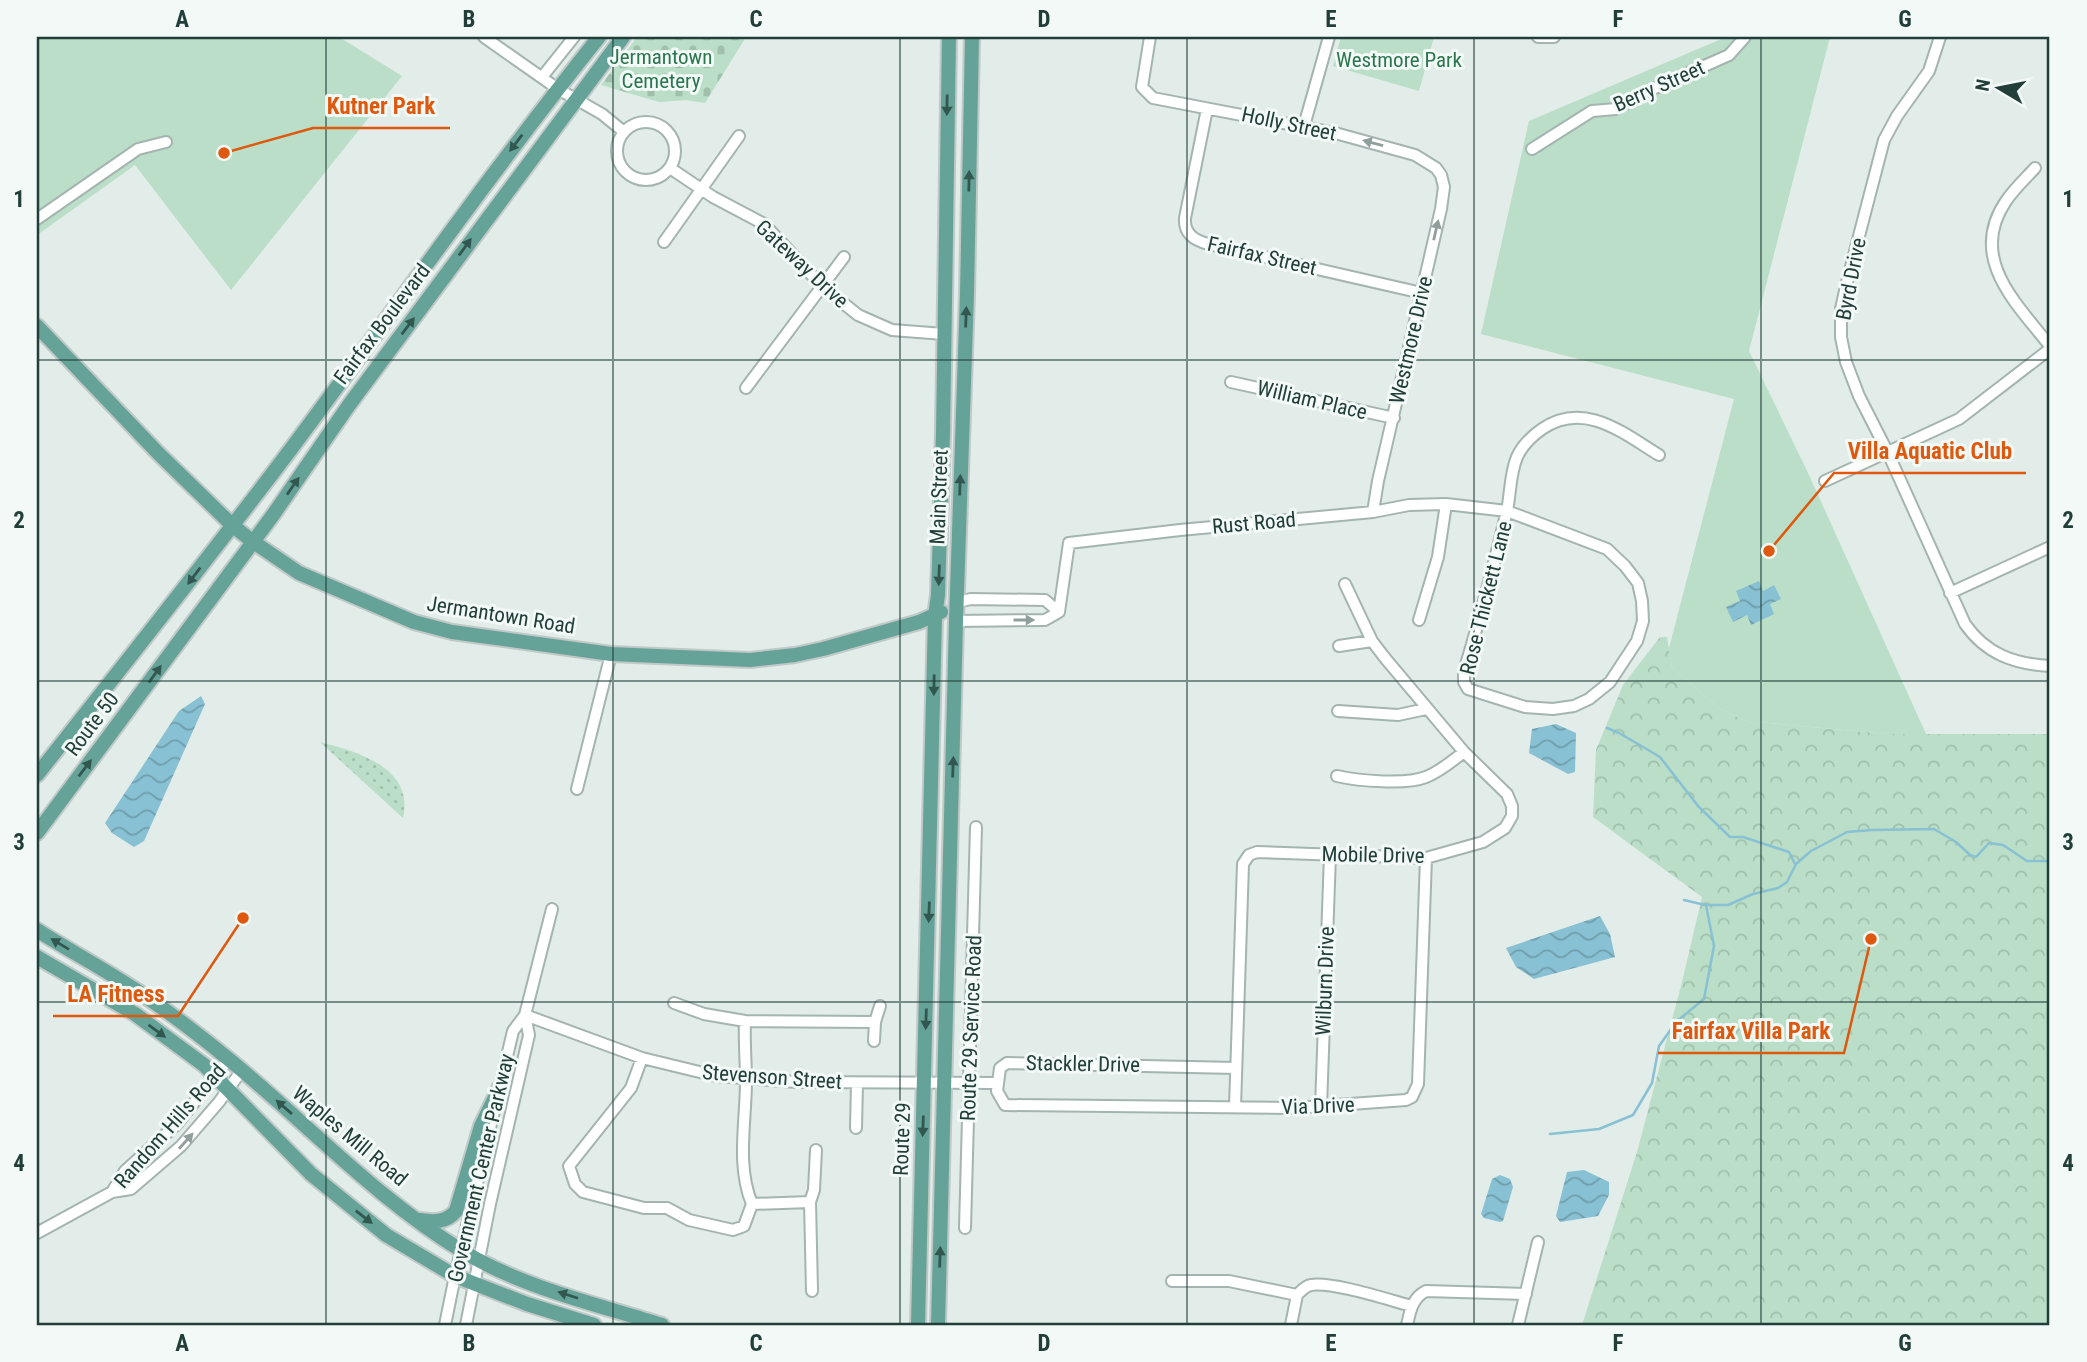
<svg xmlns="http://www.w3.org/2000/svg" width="2087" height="1362" font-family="'Roboto Condensed',sans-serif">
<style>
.grass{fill:url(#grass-dots)}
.forest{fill:url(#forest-crowns)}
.cemetery{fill:url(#cemetery-stones)}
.green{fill:#badec7}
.water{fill:url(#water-waves)}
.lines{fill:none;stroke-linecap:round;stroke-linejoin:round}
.stream{stroke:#88c1d3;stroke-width:2.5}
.minor-casing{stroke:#a4b4b0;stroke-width:14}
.major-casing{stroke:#c1c9c8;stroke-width:18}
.minor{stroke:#fff;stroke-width:10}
.major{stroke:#65a398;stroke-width:14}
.oneway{fill:#325751}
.oneway2{fill:#909e9c}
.grid{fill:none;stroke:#213e39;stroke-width:2;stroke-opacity:0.55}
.labels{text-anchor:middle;stroke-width:6;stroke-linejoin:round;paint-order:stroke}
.park-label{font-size:21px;fill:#2a764e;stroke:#f2f9f6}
.street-label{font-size:21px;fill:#213e39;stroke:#f2f9f6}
.leader{fill:none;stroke:#de580e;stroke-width:2.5}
.callout-dot{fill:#de580e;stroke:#f2f9f6;stroke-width:2.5}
.callout-label{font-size:23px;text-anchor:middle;font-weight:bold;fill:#de580e;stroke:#f2f9f6;stroke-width:6;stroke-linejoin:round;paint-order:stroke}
.neatline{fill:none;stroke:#213e39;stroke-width:2.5}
.grid-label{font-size:23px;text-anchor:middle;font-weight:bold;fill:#213e39}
</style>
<defs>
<pattern id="grass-dots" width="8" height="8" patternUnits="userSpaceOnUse" patternTransform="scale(1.75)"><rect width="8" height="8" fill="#badec7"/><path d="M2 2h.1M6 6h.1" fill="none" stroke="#a0c0ac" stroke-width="1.8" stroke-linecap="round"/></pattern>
<pattern id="forest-crowns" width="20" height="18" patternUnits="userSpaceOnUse" patternTransform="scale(1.75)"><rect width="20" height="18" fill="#badec7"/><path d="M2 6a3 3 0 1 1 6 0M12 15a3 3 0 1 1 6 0" fill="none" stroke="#a0c0ac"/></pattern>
<pattern id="cemetery-stones" width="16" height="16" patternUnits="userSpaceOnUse" patternTransform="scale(1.75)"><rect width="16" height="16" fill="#badec7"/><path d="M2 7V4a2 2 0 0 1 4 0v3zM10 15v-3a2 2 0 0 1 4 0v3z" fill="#a0c0ac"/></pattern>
<pattern id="water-waves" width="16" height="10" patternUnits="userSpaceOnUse" patternTransform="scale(1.75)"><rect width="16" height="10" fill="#88c1d3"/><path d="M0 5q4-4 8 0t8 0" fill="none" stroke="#6f9eac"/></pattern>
</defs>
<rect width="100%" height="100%" fill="#e2ece8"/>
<!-- grass -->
<path class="grass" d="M320,742C359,752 414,768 403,818Z"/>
<!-- forest -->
<path class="forest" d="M1660,637H1667L1672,667L1720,709L1752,724L1757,722L1888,734H2050V1325H1582L1637,1152L1682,982L1702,897L1593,817L1596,750L1623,685Z"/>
<!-- cemetery -->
<path class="cemetery" d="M637,37H746L705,103L686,100L659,102L601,85Z"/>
<!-- green -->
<path class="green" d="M37,37H339L402,76L231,290L135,165L37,235Z
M1341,37H1434L1419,91L1333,66Z
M1726,37H1830L1749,351L1809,475L1926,734H1888L1757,722L1752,724L1720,709L1672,667L1669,648L1734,399L1481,334L1529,121Z"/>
<!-- water -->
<path class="water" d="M1759,581L1763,591L1774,585L1781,599L1770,604L1774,614L1751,625L1747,615L1733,622L1726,607L1740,601L1736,591Z
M201,696L205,704L144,841L134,847L112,833L105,823L179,711Z
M1556,724L1576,733L1575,772L1568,774L1529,753L1532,729Z
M1600,916L1610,934L1615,957L1534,979L1516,967L1506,948Z
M1584,1170L1609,1182V1195L1598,1216L1560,1222L1556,1216L1567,1172Z
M1500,1175L1510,1179L1513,1187L1503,1221L1500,1222L1484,1218L1481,1214L1492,1179Z"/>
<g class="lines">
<!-- stream -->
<path class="stream" d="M1607,728L1619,733L1660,757L1698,806L1730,837H1743L1789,852L1795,864
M1684,900L1705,905
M1550,1134L1599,1129L1633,1115L1652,1083L1659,1046L1677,1021L1704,999L1714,946L1706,905H1728L1753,894L1778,888L1787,882L1796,864L1811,851L1847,832L1872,830L1934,829L1956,842L1970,855L1976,857L1989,843L2003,845L2027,861H2050"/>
<defs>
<path id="minor" d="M484,37L558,89L602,114L624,132
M1150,37L1142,87L1153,98L1335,133L1415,155L1436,168L1441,175L1444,187L1441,209L1378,481L1373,512
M1538,37H1554
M1940,37L1929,71L1897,116L1884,140L1846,286L1841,309V337L1846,362L1859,396L1888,453L1965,624C1986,654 2014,664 2050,666
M542,77L574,37
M1207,109L1185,218C1184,234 1194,240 1208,244L1422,293
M617 151a29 29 0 1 1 58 0a29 29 0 1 1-58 0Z
M1304,126L1329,37
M1532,149L1592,111L1616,109L1646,92L1729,55L1745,37
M670,168L713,197L764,224L822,286L858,315L892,330L944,334
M2035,168C2025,179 2014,189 2006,201C1967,258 2017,304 2050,346
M37,219L138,149L166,142
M664,242L739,136
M1231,382L1394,418
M746,388L844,257
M1825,481L1959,419L2050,349
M1950,593L2050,547
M1059,612L1069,543L1180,530L1373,512L1409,505L1446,504L1507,511L1607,549L1625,566L1638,583L1642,601L1643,621L1637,641L1610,682L1589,699L1574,706L1553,709L1525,707L1468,689L1464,682V671C1480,620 1493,567 1506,515C1511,496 1509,476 1517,457C1522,446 1532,436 1542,429C1584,400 1623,433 1659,455
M1419,620L1438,557L1446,504
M956,621L1045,620L1059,612L1045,600L971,599L957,602
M1339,646L1372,641
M1338,711L1398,715L1426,709
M1337,776C1359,781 1406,785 1426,777C1441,771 1452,761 1464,752
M577,789L611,654
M674,1003L704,1014L745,1021L875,1022
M525,1015L642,1058L716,1076L797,1082L997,1083
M874,1041L875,1022L880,1006
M642,1058L631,1088L569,1166L575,1184L583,1192L644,1208H667L689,1220L733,1230L744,1226L752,1204C736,1165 746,1122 746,1081C746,1061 744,1041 745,1021
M1236,1068L1007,1063L1000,1068L997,1091L1005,1105L1295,1108L1406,1100L1412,1097L1418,1084L1426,858
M1235,1107L1243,864L1249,855L1257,852L1426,858L1483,842L1505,828L1512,816V806L1507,794L1464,752L1385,658L1372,641L1345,584
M1321,1107L1330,855
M856,1128L857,1083
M112,1192L125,1171L177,1124L229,1059
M810,1202L812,1291
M752,1204L810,1202L814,1190L816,1150
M965,1228L976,827
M37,1233L112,1192L131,1189L181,1146L219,1102L242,1070
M1172,1281H1229L1297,1295
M1297,1295C1301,1291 1305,1286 1311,1285C1331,1281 1389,1300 1412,1306
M445,1325L455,1276L513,1031L525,1015L552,909
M466,1325L490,1204L529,1035L525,1015
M1291,1325L1297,1295
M1407,1325C1410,1312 1412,1298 1426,1291L1526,1294
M1518,1325L1538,1242"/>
<path id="major" d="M37,326L158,453L232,525L252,541L299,573L414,622L452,632L611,654L750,660L795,655L823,649L919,622L941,612
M37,775C122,667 208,559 291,449C394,311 492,171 599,37
M37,833L273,515L349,405L623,37
M37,930C65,948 95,964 123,982C159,1004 193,1030 226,1057C305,1121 376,1199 464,1252C524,1288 596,1304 662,1325
M37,957L135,1014L204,1065L311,1174L386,1235L455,1276L527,1304L594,1325
M419,1220C433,1222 446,1223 456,1211L481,1126L500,1087
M918,1325L935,616L938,595L943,433L949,37
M938,1325L956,621L967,294L972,37"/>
</defs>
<!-- minor casing -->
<use href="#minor" class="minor-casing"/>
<!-- major casing -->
<use href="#major" class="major-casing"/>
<!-- minor -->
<use href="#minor" class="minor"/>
<!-- major -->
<use href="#major" class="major"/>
</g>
<!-- one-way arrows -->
<defs><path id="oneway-solid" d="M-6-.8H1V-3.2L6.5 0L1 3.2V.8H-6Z" transform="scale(1.75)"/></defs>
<g class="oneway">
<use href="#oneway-solid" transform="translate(947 105) rotate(91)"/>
<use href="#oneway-solid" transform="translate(516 143) rotate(127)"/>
<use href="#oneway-solid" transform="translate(969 181) rotate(-89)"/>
<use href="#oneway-solid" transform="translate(465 247) rotate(-54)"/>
<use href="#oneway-solid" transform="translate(966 317) rotate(-88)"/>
<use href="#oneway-solid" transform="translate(408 326) rotate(-53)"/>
<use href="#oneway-solid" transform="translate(960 485) rotate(-88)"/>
<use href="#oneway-solid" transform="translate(293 486) rotate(-55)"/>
<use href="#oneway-solid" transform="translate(939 575) rotate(92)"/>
<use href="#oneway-solid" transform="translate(194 576) rotate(127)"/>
<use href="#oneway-solid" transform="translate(155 674) rotate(-54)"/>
<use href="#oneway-solid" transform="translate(934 685) rotate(91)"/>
<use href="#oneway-solid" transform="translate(953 767) rotate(-88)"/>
<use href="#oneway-solid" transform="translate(85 768) rotate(-53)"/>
<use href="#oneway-solid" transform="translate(929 912) rotate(92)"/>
<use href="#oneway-solid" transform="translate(60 944) rotate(-149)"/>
<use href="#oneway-solid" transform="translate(926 1019) rotate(92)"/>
<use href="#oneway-solid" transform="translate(157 1031) rotate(36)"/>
<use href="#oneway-solid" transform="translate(284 1107) rotate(-139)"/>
<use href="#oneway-solid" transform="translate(923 1126) rotate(92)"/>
<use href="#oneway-solid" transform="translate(364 1217) rotate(38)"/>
<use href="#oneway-solid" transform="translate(940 1257) rotate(-88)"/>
<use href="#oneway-solid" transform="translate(568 1295) rotate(-162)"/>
</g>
<g class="oneway2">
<use href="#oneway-solid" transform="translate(1373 143) rotate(-165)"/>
<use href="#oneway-solid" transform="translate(1436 230) rotate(-77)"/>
<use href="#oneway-solid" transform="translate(1024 620)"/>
<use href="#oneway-solid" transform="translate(186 1141) rotate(-48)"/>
</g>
<!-- grid -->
<path class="grid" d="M326,37V1325M613,37V1325M900,37V1325M1187,37V1325M1474,37V1325M1761,37V1325M37,360H2050M37,681H2050M37,1002H2050"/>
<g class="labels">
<!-- park labels -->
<g class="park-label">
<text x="661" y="64">Jermantown<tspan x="661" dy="24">Cemetery</tspan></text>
<text x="1399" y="67">Westmore Park</text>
</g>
<!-- street labels -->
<g class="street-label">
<text transform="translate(1659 86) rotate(-24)" y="7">Berry Street</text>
<text transform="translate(1289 124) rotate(12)" y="7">Holly Street</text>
<text transform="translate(1262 256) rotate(13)" y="7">Fairfax Street</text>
<text transform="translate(802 264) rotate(43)" y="7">Gateway Drive</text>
<text transform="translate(1851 279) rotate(-79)" y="7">Byrd Drive</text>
<text transform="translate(382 324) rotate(-53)" y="7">Fairfax Boulevard</text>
<text transform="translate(1411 340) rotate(-77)" y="7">Westmore Drive</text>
<text transform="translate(1312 400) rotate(13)" y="7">William Place</text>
<text transform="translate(939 497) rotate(-88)" y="7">Main Street</text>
<text transform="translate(1254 523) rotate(-5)" y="7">Rust Road</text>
<text transform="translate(1486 598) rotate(-76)" y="7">Rose Thickett Lane</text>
<text transform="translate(501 615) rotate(9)" y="7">Jermantown Road</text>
<text transform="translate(92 724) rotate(-53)" y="7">Route 50</text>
<text transform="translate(1373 855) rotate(1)" y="7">Mobile Drive</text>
<text transform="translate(1325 981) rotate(-88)" y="7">Wilburn Drive</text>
<text transform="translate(971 1028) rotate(-88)" y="7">Route 29 Service Road</text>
<text transform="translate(1083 1064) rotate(1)" y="7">Stackler Drive</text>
<text transform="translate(772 1077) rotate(4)" y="7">Stevenson Street</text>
<text transform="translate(1318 1106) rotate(-2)" y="7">Via Drive</text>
<text transform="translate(170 1126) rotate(-49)" y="7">Random Hills Road</text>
<text transform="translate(350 1136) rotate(40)" y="7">Waples Mill Road</text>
<text transform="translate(902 1139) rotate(-88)" y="7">Route 29</text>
<text transform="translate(481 1168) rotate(-77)" y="7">Government Center Parkway</text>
</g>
</g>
<!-- callouts -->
<path class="leader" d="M224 153L313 128H450M1769 551L1834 473H2026M243 918L178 1016H53M1871 939L1844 1053H1658"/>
<g class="callout-dot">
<circle cx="224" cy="153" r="7"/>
<circle cx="1769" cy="551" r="7"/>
<circle cx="243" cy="918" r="7"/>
<circle cx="1871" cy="939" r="7"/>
</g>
<g class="callout-label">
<text x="381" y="114">Kutner Park</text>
<text x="1930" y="459">Villa Aquatic Club</text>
<text x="116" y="1002">LA Fitness</text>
<text x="1751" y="1039">Fairfax Villa Park</text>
</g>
<!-- border -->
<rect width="2087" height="1362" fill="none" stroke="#f2f9f6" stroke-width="77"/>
<!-- north arrow -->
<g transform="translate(1999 88) rotate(280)" stroke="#f2f9f6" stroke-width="5" paint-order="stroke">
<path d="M0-5L12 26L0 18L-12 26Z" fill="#213e39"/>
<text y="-10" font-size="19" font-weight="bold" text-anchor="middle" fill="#213e39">N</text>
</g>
<rect x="38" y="38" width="2010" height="1286" class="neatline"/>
<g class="grid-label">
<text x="182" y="27">A</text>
<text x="469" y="27">B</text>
<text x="756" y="27">C</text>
<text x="1044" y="27">D</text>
<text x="1331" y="27">E</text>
<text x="1618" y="27">F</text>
<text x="1905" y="27">G</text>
<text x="19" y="207">1</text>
<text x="2068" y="207">1</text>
<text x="19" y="528">2</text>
<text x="2068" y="528">2</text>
<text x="19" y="850">3</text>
<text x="2068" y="850">3</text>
<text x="19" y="1171">4</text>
<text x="2068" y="1171">4</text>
<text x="182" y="1351">A</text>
<text x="469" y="1351">B</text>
<text x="756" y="1351">C</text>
<text x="1044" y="1351">D</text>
<text x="1331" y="1351">E</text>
<text x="1618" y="1351">F</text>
<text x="1905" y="1351">G</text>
</g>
</svg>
